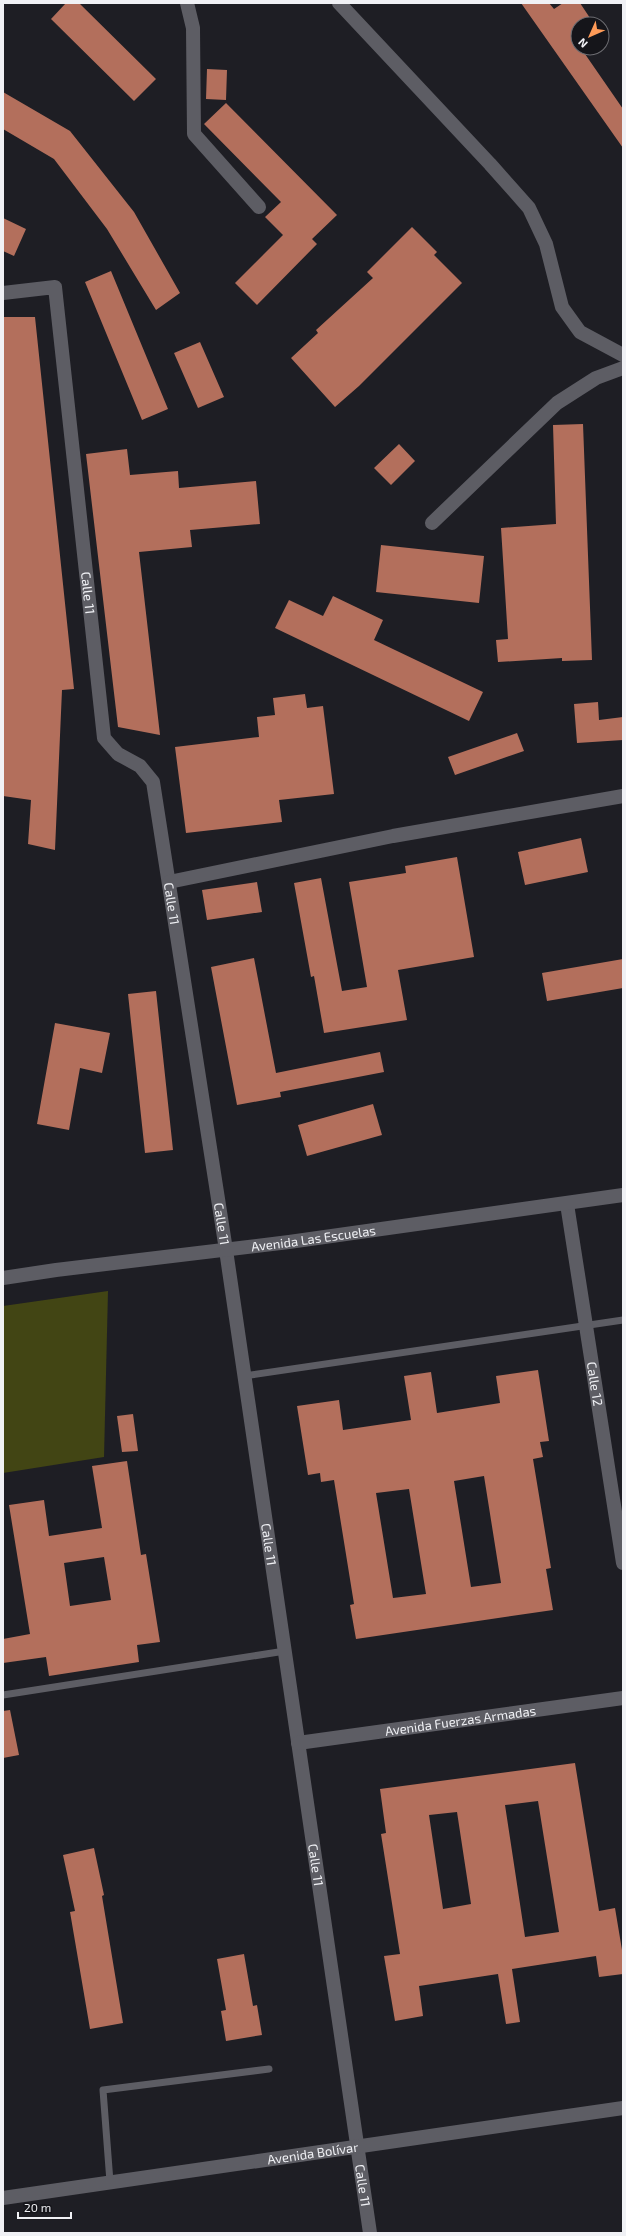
<svg xmlns="http://www.w3.org/2000/svg" width="626" height="2236" font-family="'Exo 2',sans-serif">
<style>
.garden{fill:#424514}
.building{fill:#b36f5c;fill-rule:evenodd}
.lines{fill:none;stroke-linecap:round;stroke-linejoin:round}
.service{stroke:#5d5d64;stroke-width:7}
.minor{stroke:#5d5d64;stroke-width:14}
.labels{text-anchor:middle;stroke-width:4;stroke-linejoin:round;paint-order:stroke}
.street-label{font-size:13px;fill:#f0f1f5;stroke:#15151a}
</style>
<rect width="100%" height="100%" fill="#1e1e24"/>
<!-- garden -->
<path class="garden" d="M108,1291L104,1457L3,1473V1306Z"/>
<!-- building -->
<path class="building" d="M66,3H79L156,79L134,101L51,19Z
M521,3H549L554,9L563,3H580L594,24H578V48H595L585,54L623,109V148Z
M207,69L227,70L226,100L206,99Z
M3,92L70,131L134,212L180,293L156,310L107,229L54,159L3,129Z
M226,103L337,215L312,239L317,244L257,305L235,283L283,235L265,217L281,202L204,124Z
M3,218L26,229L14,256L3,251Z
M412,227L437,252L434,255L462,283L359,386L335,407L291,358L318,333L316,330L373,278L367,272Z
M111,271L168,409L142,420L85,282Z
M3,317H35L74,689L62,690L55,850L28,844L31,800L3,796Z
M200,342L224,397L198,408L174,353Z
M583,424L592,660L562,661V658L498,662L496,640L508,639L501,528L556,524L553,425Z
M399,444L415,461L391,485L374,468Z
M127,449L130,475L178,471L179,488L256,481L260,524L190,530L192,547L139,552L160,735L118,727L86,454Z
M381,545L484,556L479,603L376,592Z
M333,596L383,620L374,640L483,692L469,721L275,628L289,600L323,616Z
M305,694L307,708L323,706L334,794L279,800L282,822L186,833L175,747L259,737L257,717L275,715L273,698Z
M598,702L599,720L623,717V740L577,743L574,704Z
M517,733L524,751L455,775L448,757Z
M581,838L588,872L525,885L518,852Z
M457,857L474,957L398,970L407,1020L324,1033L314,976L311,977L294,883L321,878L342,991L367,987L349,882L406,873L405,866Z
M257,882L262,912L207,920L202,890Z
M254,958L276,1073L380,1052L384,1072L280,1092L281,1097L237,1105L211,967Z
M623,959V988L547,1001L542,973Z
M156,991L173,1150L145,1153L128,994Z
M55,1023L110,1033L102,1073L80,1068L69,1130L37,1124Z
M373,1104L382,1135L307,1156L298,1125Z
M538,1370L549,1441L540,1442L543,1457L533,1459L551,1568L546,1569L553,1610L356,1639L350,1605L354,1604L334,1480L321,1482L320,1473L308,1475L297,1406L339,1400L343,1430L411,1420L404,1376L431,1372L437,1413L500,1403L496,1376ZM484,1476L501,1583L471,1587L454,1481ZM409,1489L426,1594L393,1598L376,1493Z
M133,1414L138,1451L122,1452L117,1416Z
M127,1461L141,1555L146,1554L160,1642L137,1645L139,1662L49,1676L46,1657L3,1663V1639L30,1634L9,1505L44,1500L49,1536L102,1528L92,1466ZM104,1557L111,1600L70,1606L64,1563Z
M10,1710L19,1755L3,1758V1711Z
M575,1763L599,1911L615,1908L623,1956V1974L599,1977L596,1956L512,1969L520,2022L506,2024L498,1974L419,1986L423,2016L395,2021L384,1956L400,1954L381,1834L386,1833L380,1789ZM538,1801L559,1932L525,1937L505,1805ZM457,1812L471,1904L443,1909L429,1815Z
M94,1848L104,1895L102,1896L123,2023L90,2029L70,1912L75,1911L63,1855Z
M244,1954L253,2006L257,2005L262,2035L226,2041L221,2011L226,2010L217,1959Z"/>
<g class="lines">
<!-- service -->
<path class="service" d="M244,1376L623,1320
M3,1695L285,1651
M110,2182L103,2090L269,2069"/>
<!-- minor -->
<g class="minor">
<path d="M187,3L193,28L194,134L259,207"/>
<path d="M339,3L490,164L529,208L546,244L562,307L580,332L623,355"/>
<path id="s1" d="M3,293L55,287L104,738L118,754L140,766L153,782L226,1250L370,2233"/>
<path d="M432,523L557,403L596,378L623,368"/>
<path d="M169,882L393,836L623,796"/>
<path id="s2" d="M567,1204L623,1563"/>
<path id="s3" d="M3,1278L56,1270L289,1242L623,1195"/>
<path id="s4" d="M298,1743L623,1698"/>
<path id="s5" d="M3,2198L623,2108"/>
</g>
</g>
<g class="labels">
<!-- street labels -->
<g class="street-label">
<text dy="5" stroke="none"><textPath href="#s1" startOffset="360">Calle 11</textPath></text>
<text dy="5" stroke="none"><textPath href="#s1" startOffset="696">Calle 11</textPath></text>
<text dy="5" stroke="none"><textPath href="#s1" startOffset="1020">Calle 11</textPath></text>
<text dy="5" stroke="none"><textPath href="#s3" startOffset="313">Avenida Las Escuelas</textPath></text>
<text dy="5" stroke="none"><textPath href="#s2" startOffset="182">Calle 12</textPath></text>
<text dy="5" stroke="none"><textPath href="#s1" startOffset="1344">Calle 11</textPath></text>
<text dy="5" stroke="none"><textPath href="#s4" startOffset="164">Avenida Fuerzas Armadas</textPath></text>
<text dy="5" stroke="none"><textPath href="#s1" startOffset="1668">Calle 11</textPath></text>
<text dy="5" stroke="none"><textPath href="#s5" startOffset="313">Avenida Bolívar</textPath></text>
<text dy="5" stroke="none"><textPath href="#s1" startOffset="1992">Calle 11</textPath></text>
</g>
</g>
<!-- border -->
<rect width="626" height="2236" fill="none" stroke="#f0f1f5" stroke-width="8"/>
<!-- north arrow -->
<g transform="translate(590 36) rotate(225)"><circle r="19" fill="#15151a" stroke="#6d6d72"/>
<path d="M0-3L7 15L0 10L-7 15Z" fill="#fe9b58"/>
<text y="-6" font-size="11" font-weight="bold" text-anchor="middle" fill="#f0f1f5">N</text>
</g>
<!-- scale -->
<path d="M18 2212v6h53v-6" fill="none" stroke="#f0f1f5" stroke-width="2"/>
<text x="24" y="2212" font-size="12" fill="#f0f1f5" stroke="#15151a" stroke-width="3" paint-order="stroke">20 m</text>
</svg>
